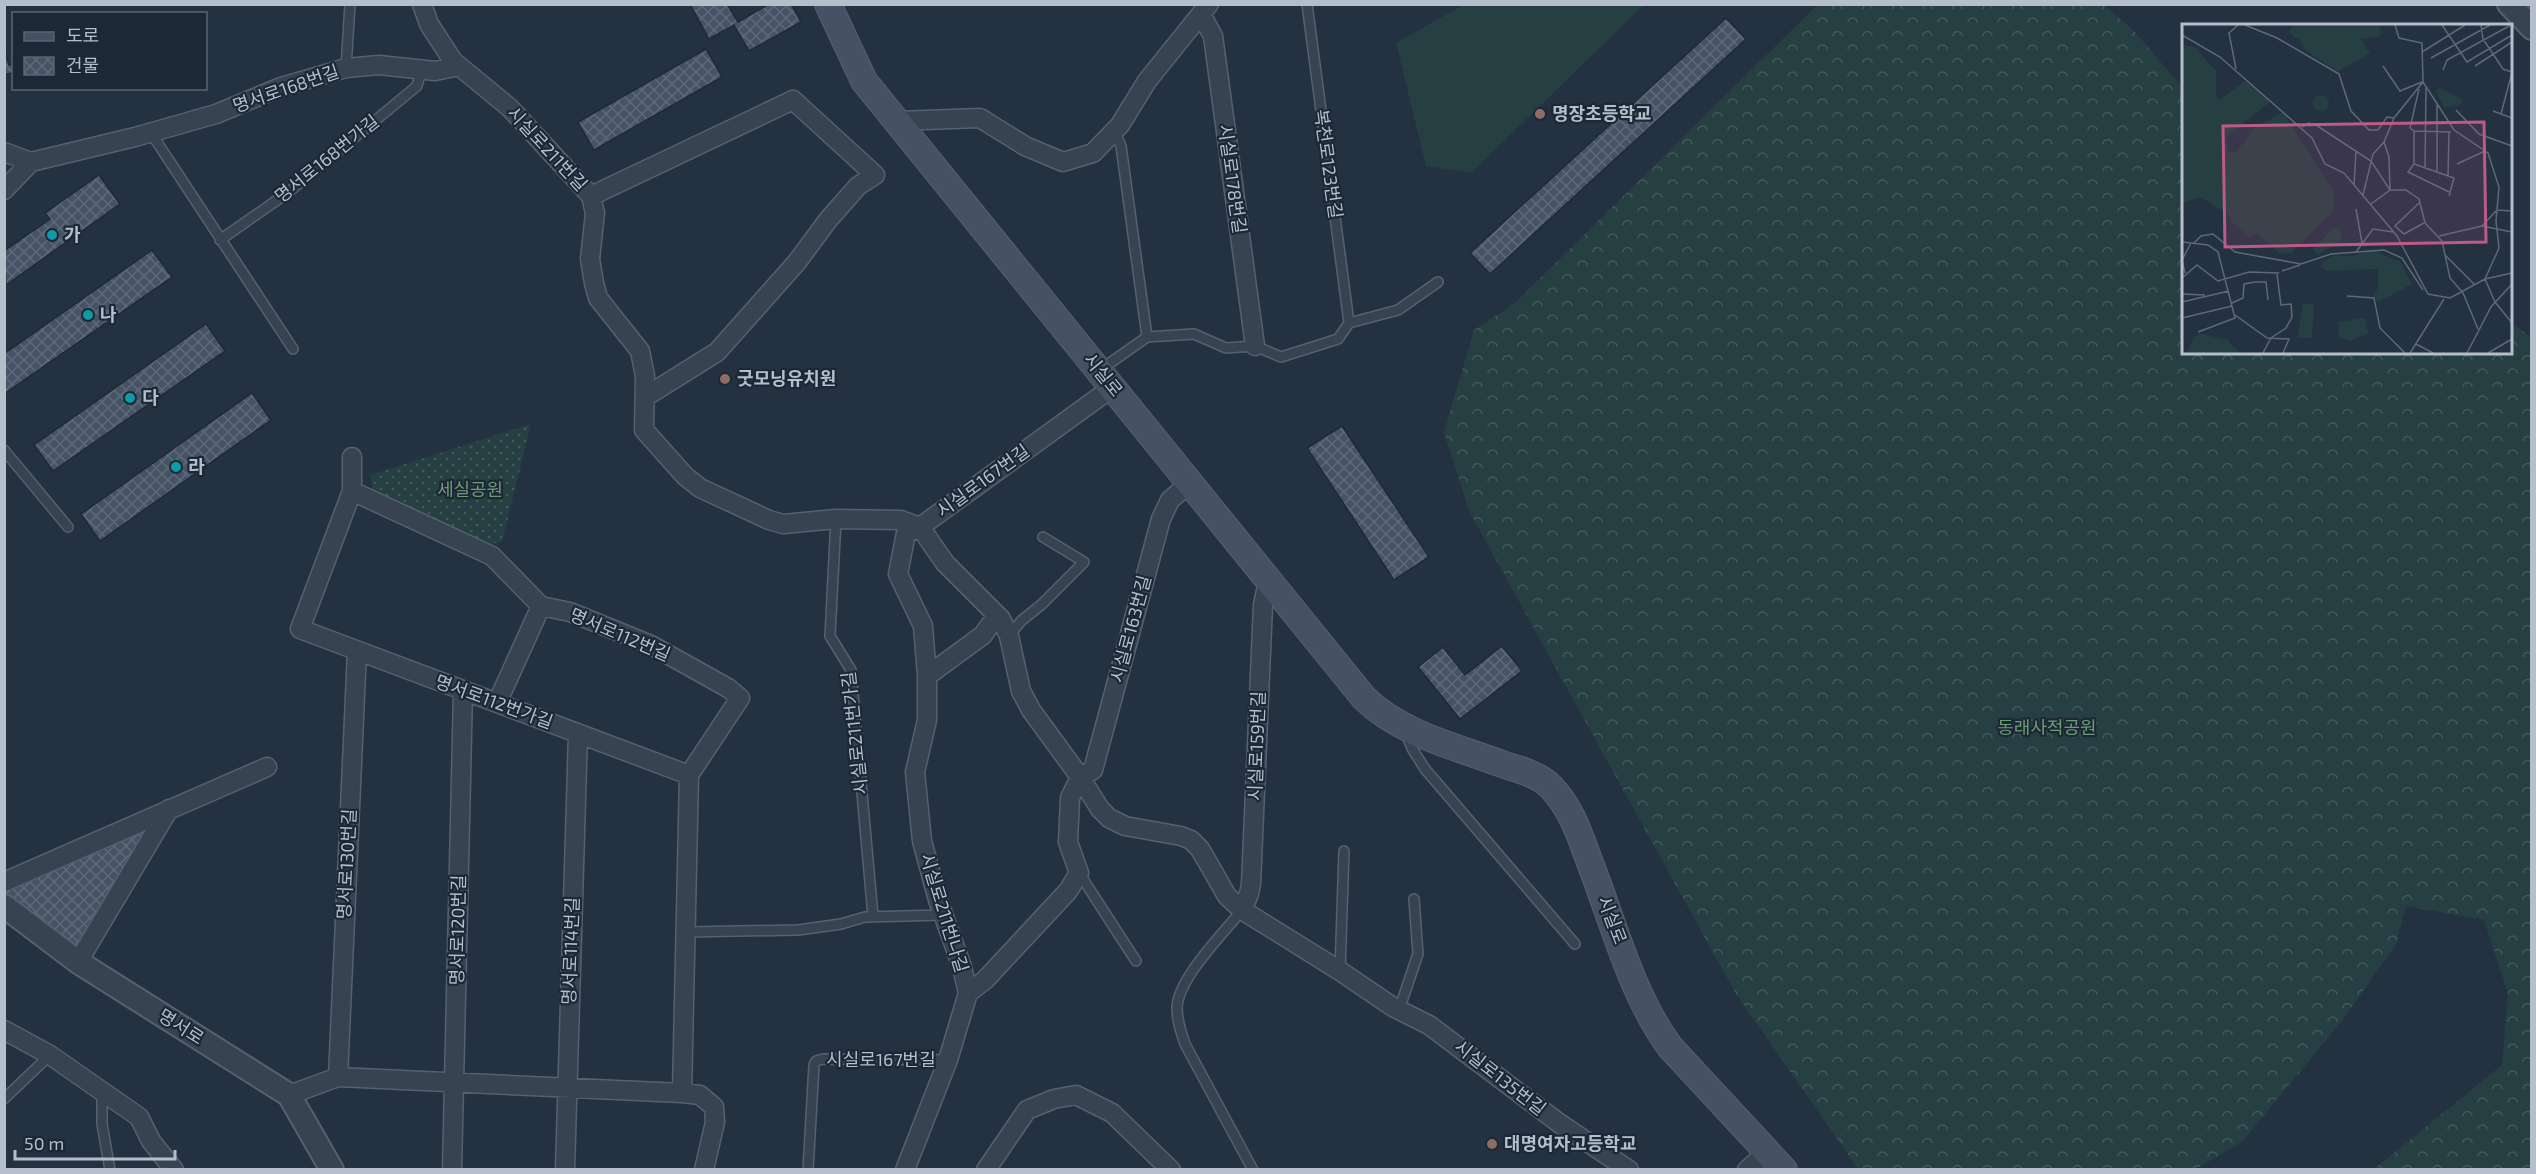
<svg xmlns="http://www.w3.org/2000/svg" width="2536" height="1174" font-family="'Exo 2','Noto Sans KR',sans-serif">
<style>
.grass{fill:url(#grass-dots)}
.forest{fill:url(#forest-crowns)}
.garden{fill:#263f42}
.building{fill:url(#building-cross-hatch);stroke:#1f2a38;stroke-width:1.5}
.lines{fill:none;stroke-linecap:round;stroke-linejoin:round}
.service-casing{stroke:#56616e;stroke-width:12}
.minor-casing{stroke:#56616e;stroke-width:21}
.tertiary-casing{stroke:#56616e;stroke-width:26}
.secondary-casing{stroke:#56616e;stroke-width:28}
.service{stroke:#384351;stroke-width:9}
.minor{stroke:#384351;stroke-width:18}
.tertiary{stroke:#384351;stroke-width:22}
.secondary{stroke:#465264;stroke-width:26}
.education-dot{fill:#8d6e63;stroke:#1d2836;stroke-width:2}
.culture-dot{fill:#0f9aa8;stroke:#1d2836;stroke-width:2}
.labels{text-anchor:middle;stroke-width:4.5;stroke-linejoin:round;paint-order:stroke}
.street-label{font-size:18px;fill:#b5becb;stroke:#1d2836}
.poi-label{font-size:18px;font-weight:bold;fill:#b5becb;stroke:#1d2836;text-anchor:start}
.park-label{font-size:18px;fill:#6b9d75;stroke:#1d2836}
.inset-road{fill:none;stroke:#5e6978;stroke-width:1.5}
.view{fill:#bd5a88;fill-opacity:0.15;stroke:#bd5a88;stroke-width:3}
.inset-edge{fill:none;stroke:#b5becb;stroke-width:3}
</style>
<defs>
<pattern id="grass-dots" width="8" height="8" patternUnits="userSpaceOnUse" patternTransform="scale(1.5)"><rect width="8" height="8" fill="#263f42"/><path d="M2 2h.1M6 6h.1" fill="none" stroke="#43595c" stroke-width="1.8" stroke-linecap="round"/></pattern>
<pattern id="forest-crowns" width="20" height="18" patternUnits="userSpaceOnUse" patternTransform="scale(1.5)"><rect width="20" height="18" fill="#263f42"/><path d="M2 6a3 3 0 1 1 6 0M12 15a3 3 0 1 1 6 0" fill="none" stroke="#43595c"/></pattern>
<pattern id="building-cross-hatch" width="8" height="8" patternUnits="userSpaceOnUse" patternTransform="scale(1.5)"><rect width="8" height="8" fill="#455365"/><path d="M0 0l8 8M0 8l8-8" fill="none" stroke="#5e6a7a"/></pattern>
</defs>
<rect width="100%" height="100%" fill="#243141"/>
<!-- grass -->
<path class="grass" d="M531,424L502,542L482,545L379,497L373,490L370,475L373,474Z"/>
<!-- forest -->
<path class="forest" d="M1818,4L2104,5L2135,32L2183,88L2184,352H2510L2511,323L2531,337V1169H2374L2502,1065L2508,993L2484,920L2406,906L2396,944L2342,1021L2242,1142L2196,1169H1858L1736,994L1469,511L1444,432L1474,330L1515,303Z"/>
<!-- garden -->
<path class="garden" d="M1463,5V4L1644,5L1471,173L1426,166L1396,43Z"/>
<!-- building -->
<path class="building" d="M690,4H727L738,22L769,4H791L801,22L749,51L734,25L709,39Z
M1726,18L1746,39L1490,274L1470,253Z
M706,49L722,77L594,150L578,122Z
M4,50L9,65L14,64V79L12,73L4,75Z
M99,175L120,204L6,285L4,251L50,219L45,213Z
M152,250L172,277L4,394V354Z
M206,324L225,351L53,471L34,445Z
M252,393L271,420L100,541L81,514Z
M1342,426L1429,557L1394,580L1307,448Z
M1502,646L1522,671L1460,719L1418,667L1443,647L1465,675Z
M169,809L78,962L4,906V882Z"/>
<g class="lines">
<defs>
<path id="service" d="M1307,4L1349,323
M346,68L350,4
M1114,131L1121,146L1147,337
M151,133L293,349
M220,240L290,191L417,86L422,68
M1100,370L1147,337L1194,334L1226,348L1255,346L1281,357L1338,339L1349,323L1398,310L1438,282
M4,450L68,527
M836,519L830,636L851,670L873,916
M1009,636L1021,621L1041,605L1084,562L1043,537
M1406,734L1413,750L1425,769L1575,944
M1079,873L1136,961
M1242,910C1223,934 1178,978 1177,1008C1177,1021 1181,1032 1185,1044L1253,1170
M687,932L798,930L841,924L865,917L943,915
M1340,971L1344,851
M1399,1010L1418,954L1414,899
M102,1092V1124L110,1170
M4,1099L50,1055
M808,1170L814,1065L816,1061L823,1059L948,1060"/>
<path id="minor" d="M422,4L429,24L453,61L510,108L591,196L595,213L590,259L594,283L598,298L640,351L645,376L644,430L685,476L700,488L769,520L783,524L836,519L901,520L920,527
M1201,14L1213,36L1255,346
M898,121L980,118L1025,146L1063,162L1093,153L1120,125L1147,81L1209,4
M4,152L31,162L135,137L216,114L281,87L346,68L379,65L435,71L459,66
M4,190L31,162
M591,196L793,100L875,175L858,186L828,220L797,262L717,352L645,397
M1113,387L920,527L945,563L1001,619L1009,636L1021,691L1031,710L1080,777L1100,809L1109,818L1125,826L1181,836L1191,840L1200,849L1227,896L1242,910L1340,971L1393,1007L1429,1025L1559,1123L1629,1170
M352,457V491L300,629L689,775
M352,491L492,556L541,606L570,612L651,645L728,688L740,698L689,775L682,1093L700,1095L714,1107L715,1122L704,1170
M920,527L906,533L898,574L923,626L927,676V720L915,772L922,841L938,900L962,967L968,993
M927,676L983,635L997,615
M497,703L541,606
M1080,777L1093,770L1161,519L1170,500L1190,483
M4,882L267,767
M1242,910L1249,894L1251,884L1263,605L1268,581
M78,962L169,809
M4,1030L50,1055L139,1117L151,1141L174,1170
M338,1077L357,651
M289,1095L338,1077L682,1093
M452,1170L463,691
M565,1170L578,733
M905,1170L948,1060L968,993L985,980L1068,891L1079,873L1068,842L1070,798L1080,777
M986,1170L1027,1110L1054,1099L1076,1095L1112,1113L1171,1170
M1747,1170L1767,1152"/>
<path id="tertiary" d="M2509,4L2532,28
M4,906L78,962L289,1095L332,1170"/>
<path id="secondary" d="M828,4L864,81L1364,698C1401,734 1454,746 1502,764C1518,769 1540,775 1551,787C1573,810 1581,839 1592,868C1615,928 1632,995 1670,1047L1784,1170"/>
</defs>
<!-- service casing -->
<use href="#service" class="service-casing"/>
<!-- minor casing -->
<use href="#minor" class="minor-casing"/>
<!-- tertiary casing -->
<use href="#tertiary" class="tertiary-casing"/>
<!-- secondary casing -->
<use href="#secondary" class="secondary-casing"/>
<!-- service -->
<use href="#service" class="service"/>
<!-- minor -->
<use href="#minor" class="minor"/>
<!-- tertiary -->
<use href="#tertiary" class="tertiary"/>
<!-- secondary -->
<use href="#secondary" class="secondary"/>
</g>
<!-- markers -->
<g class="education-dot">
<circle cx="1540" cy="114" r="6"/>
<circle cx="725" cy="379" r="6"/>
<circle cx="1492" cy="1144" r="6"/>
</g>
<g class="culture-dot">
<circle cx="52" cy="235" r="6"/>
<circle cx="88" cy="315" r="6"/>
<circle cx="130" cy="398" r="6"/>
<circle cx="176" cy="467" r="6"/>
</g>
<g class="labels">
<!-- street labels -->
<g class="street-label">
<text transform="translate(286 89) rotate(-19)" y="6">명서로168번길</text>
<text transform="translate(547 149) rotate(47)" y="6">시실로211번길</text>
<text transform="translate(327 159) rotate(-39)" y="6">명서로168번가길</text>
<text transform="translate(1328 164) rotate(82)" y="6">복천로123번길</text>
<text transform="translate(1232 179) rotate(82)" y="6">시실로178번길</text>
<text transform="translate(1103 375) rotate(51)" y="6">시실로</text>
<text transform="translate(983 481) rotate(-36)" y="6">시실로167번길</text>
<text transform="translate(1131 629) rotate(-75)" y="6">시실로163번길</text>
<text transform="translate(620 635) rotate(23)" y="6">명서로112번길</text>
<text transform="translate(494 702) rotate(20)" y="6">명서로112번가길</text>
<text transform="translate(855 733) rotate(-96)" y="6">시실로211번가길</text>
<text transform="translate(1257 746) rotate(-88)" y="6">시실로159번길</text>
<text transform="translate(347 864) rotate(-87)" y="6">명서로130번길</text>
<text transform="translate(944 913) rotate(73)" y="6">시실로211번나길</text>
<text transform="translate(1612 920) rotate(69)" y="6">시실로</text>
<text transform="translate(458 930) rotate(-89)" y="6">명서로120번길</text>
<text transform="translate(571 951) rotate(-88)" y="6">명서로114번길</text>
<text transform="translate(181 1027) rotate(32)" y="6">명서로</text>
<text x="881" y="1066">시실로167번길</text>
<text transform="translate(1500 1078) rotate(38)" y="6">시실로135번길</text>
</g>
<!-- poi labels -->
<g class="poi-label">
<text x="1552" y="120">명장초등학교</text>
<text x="64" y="241">가</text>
<text x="100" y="321">나</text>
<text x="737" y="385">굿모닝유치원</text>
<text x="142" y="404">다</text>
<text x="188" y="473">라</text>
<text x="1504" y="1150">대명여자고등학교</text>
</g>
<!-- park labels -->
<g class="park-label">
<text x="470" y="496">세실공원</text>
<text x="2047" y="734">동래사적공원</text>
</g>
</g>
<!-- overview -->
<g transform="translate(2182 24)">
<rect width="330" height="330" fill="#243141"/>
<path d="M110,1H197L199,7L197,13L178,15L188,29L155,48L122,25L118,16L107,9ZM0,21L13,23L34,47V72L38,76L63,57L89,77L44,113L46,128L54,129L71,105L101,88L152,168V187L109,229L98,230L75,209L67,213L48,197V192L19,173L0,179ZM190,226L219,238L230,260L196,278L191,272L196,264V245L145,247L137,242L151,231L172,232ZM20,310L46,316L58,329H0L7,326L11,313Z" fill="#263f42"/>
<path d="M258,64L281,76L278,81L262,84L254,66ZM131 79a8 8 0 1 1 16 0a8 8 0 1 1-16 0ZM152,203L157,204L160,216L136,231L131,225ZM132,279L130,314H115L121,280ZM183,294L186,310L167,317L157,312L156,298Z" fill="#263f42"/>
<path class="inset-road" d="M63,1L95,14L157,50L169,87L187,106H196L205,93L212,94M213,1L217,14L240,19L241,58L272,106L306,129L317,163L314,197L317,224L303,255M260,1L285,38L330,11M299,1L301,15L321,45L330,48M0,11L38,33L130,114L143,140L162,149L215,212L246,270L268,274L303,255L330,249M240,28L283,1M249,34L308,1M201,42L218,67L240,58M293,42L330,18M54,45L47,9L56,1M261,46L265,36L329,1M237,65L228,104L232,107V140L226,148L267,168M274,86L297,110L330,122M311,87L330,94M319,90L330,48M120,103L127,99L134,101L189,137L208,166L189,180M232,107L269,108M202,118L207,133L208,166H224L237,175L243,199L260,217L268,254L281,269L296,305M232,140L272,154L267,172M275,140L303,127M243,144L244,63M255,148V81M266,152L267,108M172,161L174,127M181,171L191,130L202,118L212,94L241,58M237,179L213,202L222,210L242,199M174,185L180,219M300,202L315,186L330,187M257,212L300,202L330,208M0,218L26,221L36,228L53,294L16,308M12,219L19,212L31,210L53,228L119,240L149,230L202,226L220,234L241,266M174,228L191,205L211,208M263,231L293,261M100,247L118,241M3,249L0,236L9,219M0,254L15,241L36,257L67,248L97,249M303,255L313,278L330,299M0,270L23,271M165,272L192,274L198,304L223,329M0,278L47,267M50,279L61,274L62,260L73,258H84L86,276M53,291L85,314L107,315L101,329M0,294L50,282M234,320L251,329M81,329L89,314L104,304L110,293L109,280L99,281L95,250M228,329L262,275M285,329L309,283L330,260M306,329L330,315"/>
<path class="view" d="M302,98L304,218L43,223L41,102Z"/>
<rect width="330" height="330" class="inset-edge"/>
</g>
<!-- border -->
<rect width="2536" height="1174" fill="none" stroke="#b5becb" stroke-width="12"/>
<!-- legend -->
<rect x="12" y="12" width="195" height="78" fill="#1d2836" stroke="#5a6472" stroke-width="1.5"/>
<rect x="24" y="32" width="30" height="9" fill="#465264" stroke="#5a6472" stroke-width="1.5"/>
<text x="66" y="42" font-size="18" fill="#b5becb">도로</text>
<rect x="24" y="57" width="30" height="18" fill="url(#building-cross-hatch)" stroke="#5a6472" stroke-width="1.5"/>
<text x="66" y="72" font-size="18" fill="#b5becb">건물</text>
<!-- scale -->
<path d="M15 1150v9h160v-9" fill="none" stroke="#b5becb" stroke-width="3"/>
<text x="24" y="1150" font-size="18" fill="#b5becb" stroke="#1d2836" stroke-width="4.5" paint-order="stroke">50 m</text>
</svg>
